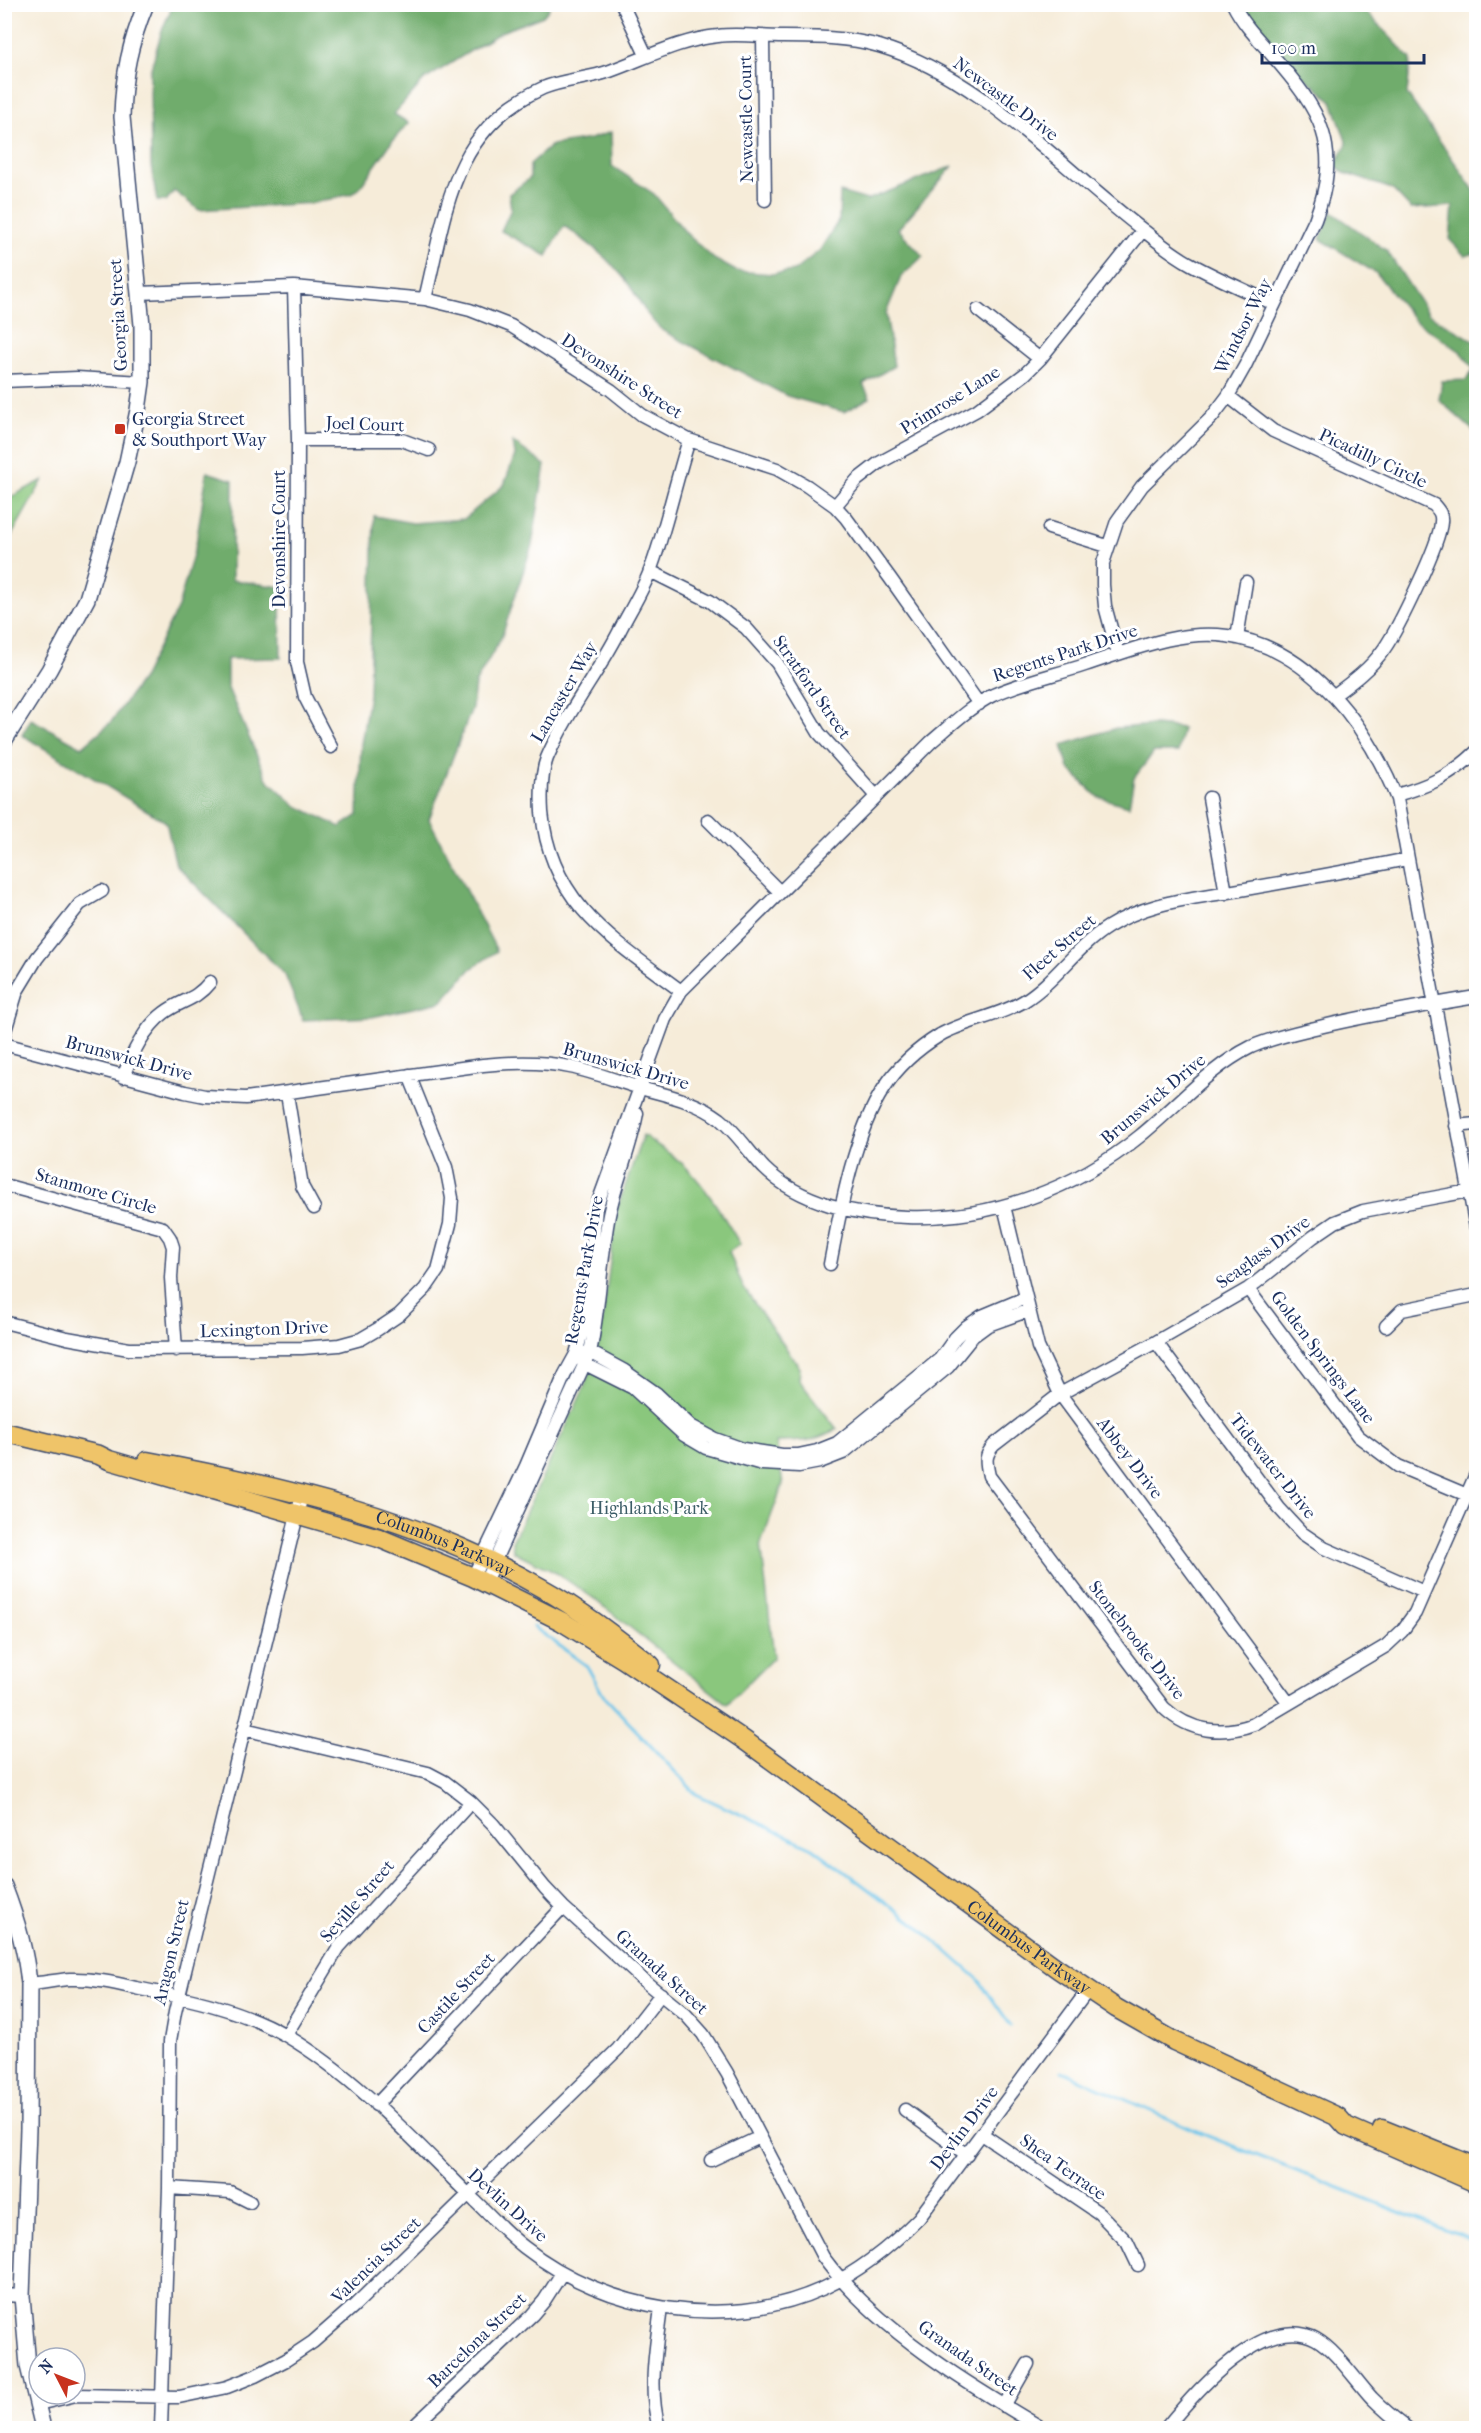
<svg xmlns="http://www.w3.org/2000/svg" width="1481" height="2433" font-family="'IM FELL French Canon',serif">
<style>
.green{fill:#8ac77d;stroke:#527b6e;stroke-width:1.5}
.forest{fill:#6fac6c;stroke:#456e65;stroke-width:1.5}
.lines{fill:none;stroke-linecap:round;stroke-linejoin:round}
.stream{stroke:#6bc4e9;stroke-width:3}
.minor-casing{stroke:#3c4b70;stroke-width:15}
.tertiary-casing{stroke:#3c4b70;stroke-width:18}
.primary-casing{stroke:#3c4b70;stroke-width:21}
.minor{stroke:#fff;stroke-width:12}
.tertiary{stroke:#fff;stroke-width:15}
.primary{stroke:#efc469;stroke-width:18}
.poi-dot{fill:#c8321e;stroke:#fff;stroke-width:2}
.labels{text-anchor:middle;stroke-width:6;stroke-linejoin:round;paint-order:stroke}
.street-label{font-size:18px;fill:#1b2f5e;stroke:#fff}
.poi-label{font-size:18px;fill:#1b2f5e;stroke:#fff;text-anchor:start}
.park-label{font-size:18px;fill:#3c5d67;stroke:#fff}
</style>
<rect width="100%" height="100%" fill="#fff"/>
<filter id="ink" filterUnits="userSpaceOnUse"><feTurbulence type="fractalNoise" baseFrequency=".0167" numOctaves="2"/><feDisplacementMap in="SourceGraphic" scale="12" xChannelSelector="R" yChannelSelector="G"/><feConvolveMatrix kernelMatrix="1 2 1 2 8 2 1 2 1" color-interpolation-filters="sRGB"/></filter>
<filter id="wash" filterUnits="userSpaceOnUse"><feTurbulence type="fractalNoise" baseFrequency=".008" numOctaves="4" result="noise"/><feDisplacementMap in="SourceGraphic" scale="24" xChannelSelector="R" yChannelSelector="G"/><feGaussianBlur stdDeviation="1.35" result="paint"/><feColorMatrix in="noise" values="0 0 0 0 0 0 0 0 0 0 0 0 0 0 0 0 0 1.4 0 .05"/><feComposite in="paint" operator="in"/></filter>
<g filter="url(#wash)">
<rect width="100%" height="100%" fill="#f6ecd9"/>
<!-- green -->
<path class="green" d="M43,480L5,547V500Z
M643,1135C657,1145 673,1155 685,1166C707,1188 724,1217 740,1244L729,1252L743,1287L800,1368L799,1380L837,1429C812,1443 804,1441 776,1442L783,1484L761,1543L774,1657L727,1704L593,1598L558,1574L513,1551L512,1542L584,1388L600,1339L617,1209Z"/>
<!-- forest -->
<path class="forest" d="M354,4L359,9L376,4H549V9L543,16L501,32L424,80L394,114L409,123L393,140L359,189L351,194L314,203L199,210L174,191L166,201H157L151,166L150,72L162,30L173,5Z
M1239,5H1360L1411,59L1407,94L1476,193V253L1465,256L1450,240L1453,206L1411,209L1392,189L1344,173L1335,165L1347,144L1332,101L1284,60L1241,10Z
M611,132L612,166L654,194L687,234L714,259L736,271L772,274L794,271L820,250L839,220L840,192L867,200L953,166L898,229L923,256L901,277L886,313L894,366L863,384L870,398L844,412L787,396L663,331C642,313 640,298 624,278C607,257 587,241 564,226L547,256L501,231L511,209L509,194L530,178V164L552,145L590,139Z
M1332,212L1387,251L1428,314L1476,342V433L1439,400L1442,381L1466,380L1474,370L1461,352L1415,321L1376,273L1320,239Z
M513,442L545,465L532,545L502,636L475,684L472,708L429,819L497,951L471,969L441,1002L372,1017L303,1020L285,975L176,865L166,822L22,735L31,719L82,747L111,722L143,677L178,607L196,544L207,472L233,480L232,580L280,587L281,658L227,659V686L267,779L295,805L340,827L358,815L361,744L369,694L374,516L413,523L464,519L504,485L515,455Z
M1155,725L1183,728L1178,752H1154L1134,778L1129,806L1098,797L1069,769L1062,745L1116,728Z"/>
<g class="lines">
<!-- stream -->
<path class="stream" d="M534,1627L587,1666L603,1695L696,1794L813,1848L919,1927L979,1980L1011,2026
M1062,2071L1195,2131L1476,2242"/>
</g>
</g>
<g filter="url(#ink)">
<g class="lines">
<defs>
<path id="minor" d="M622,4L646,55
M763,37L765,200
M294,287L298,440L297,662L305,697L331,747
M139,293L294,287L425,299L470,310L511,326L611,390L642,415L689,440L777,469L807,486L835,506L846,518L890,578L979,704
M425,299C446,213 451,129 543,88C564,79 589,79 610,71C646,58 679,40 718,36C739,33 762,37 783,37C814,37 848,37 879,46C981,76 1060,167 1143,230C1158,242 1174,255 1191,264C1218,279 1247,291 1274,304
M978,310L1040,359
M4,381L77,378L142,382
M1228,396L1273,431L1434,505C1439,511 1442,514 1441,522C1440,543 1398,629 1384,649C1371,668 1352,682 1333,696
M298,440H402L429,450
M835,506L857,480L879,463L977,410L1025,374L1040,359L1143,230
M1049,528L1107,546
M650,571L710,601L746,628L777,663L819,733L876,796
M1237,638L1246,582
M1118,654L1105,606L1103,585V563L1117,521L1142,486L1212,417L1228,396L1245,366L1315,220C1343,146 1321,111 1272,55C1258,39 1243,24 1233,4
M1396,795C1429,786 1451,776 1476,752
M1209,798L1226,893
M708,820L779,891
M681,991C614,941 550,903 542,812C541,795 541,774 547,758C566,713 597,675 619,632C629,612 642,592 650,571C666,529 675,483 689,440
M4,1034L17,991L37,958L80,904L102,891
M4,1044L185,1092L205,1096L246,1098L483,1065C512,1062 541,1061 570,1067C595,1072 619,1082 644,1089C670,1096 698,1102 720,1119C737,1133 749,1152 764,1168C799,1203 859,1216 907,1217C991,1220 1075,1189 1140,1136C1177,1106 1209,1068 1251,1047C1271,1038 1294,1033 1315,1028C1368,1015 1422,1006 1476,997
M123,1077C132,1054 144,1028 164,1013C181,1000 195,1001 210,982
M287,1094L302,1186L314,1208
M1456,1126L1476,1124
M4,1185L163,1228L170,1238L173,1247L171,1278L176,1350
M1469,1191L1363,1211L1335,1222L1313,1237L1248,1289L1156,1342L1060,1394L994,1445C984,1456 986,1462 989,1476L1164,1708C1190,1732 1222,1736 1254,1724L1386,1646L1402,1631L1415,1613L1476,1474
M1004,1206L1038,1347L1060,1394L1288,1702
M830,1264C840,1211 854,1133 884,1088C898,1066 919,1048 940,1035C966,1020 998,1017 1024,1001C1056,981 1076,947 1108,927C1147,902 1190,899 1234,891C1292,881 1350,871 1407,859
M1248,1289L1358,1436L1398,1466L1467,1495
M4,1322L67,1338L129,1349L302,1348L339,1345L361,1339L378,1329L399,1315L425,1289L438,1270L450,1224L452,1198L446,1167L409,1075
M1386,1326L1402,1310L1476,1295
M1156,1342L1279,1508L1302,1533L1324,1548L1424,1592
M576,1354L585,1364L633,1388L684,1435L706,1448L762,1464L799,1466L820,1462L843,1453L948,1367L973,1336L988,1325L1027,1311
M576,1354L590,1352L623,1370L657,1394L691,1426L715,1439L743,1449L782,1455H798L817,1451L837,1443L940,1359L955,1338L966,1327L982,1316L1025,1298
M473,1577L526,1466L565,1374L576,1354L586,1317L596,1208L665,1019L681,991L931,742C951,725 971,706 993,695C1022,682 1055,675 1085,665C1129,651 1179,629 1227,636C1310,647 1368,727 1397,799L1476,1228
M485,1582L590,1352C600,1307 600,1261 609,1215C616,1180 631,1148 637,1113
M244,1729L428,1773L445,1782L471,1802L493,1824L545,1888L563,1907L643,1980L686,2015L703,2034L727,2073L823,2257C875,2328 967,2384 1042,2428
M29,1984C43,1983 56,1980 70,1979C92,1978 114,1983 136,1988C187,1998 241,2009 287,2036C358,2078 416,2143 475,2201C491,2216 506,2233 524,2247C607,2312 727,2332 824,2288C861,2271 891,2246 919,2218L1088,1990
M286,2035L339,1947L471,1802
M376,2105L563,1907
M905,2110L967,2155
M982,2134L1099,2213L1127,2242L1138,2265
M711,2160L760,2137
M169,2188L230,2192L250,2202
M4,2295L22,2296
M38,2404L76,2395L179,2397L227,2387L255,2376L286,2360L313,2342L354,2306L618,2049L661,1994
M1004,2406L1028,2364
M161,2428L169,2188L170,2041L175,2012L199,1913L302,1495
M412,2428L532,2315L544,2301L562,2273
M659,2428C648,2389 656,2348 661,2308
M1166,2428C1194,2393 1265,2311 1316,2339C1337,2351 1356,2381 1372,2398C1383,2409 1395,2419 1407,2428"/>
<path id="tertiary" d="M4,741L49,670L87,599L127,462L138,410L142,382V325L122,117C123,75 130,43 146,4
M4,1886C16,1917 26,1951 29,1984L28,2129L22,2296L28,2366L43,2428"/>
<g id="primary">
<path id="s1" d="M4,1432L99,1455L109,1460L379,1538L473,1577L561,1621L623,1659L744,1740L1058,1969L1116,2008L1174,2041L1338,2117L1346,2126L1476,2183"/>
<path id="s2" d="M147,1461C281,1486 420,1518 540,1587C580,1609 616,1637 651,1665"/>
<path d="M1382,2129L1476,2167"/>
</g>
</defs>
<!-- minor casing -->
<use href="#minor" class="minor-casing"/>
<!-- tertiary casing -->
<use href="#tertiary" class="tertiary-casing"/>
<!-- primary casing -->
<use href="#primary" class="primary-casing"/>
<!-- minor -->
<use href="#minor" class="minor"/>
<!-- tertiary -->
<use href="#tertiary" class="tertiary"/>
<!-- primary -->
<use href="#primary" class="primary"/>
</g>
</g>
<!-- markers -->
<rect class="poi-dot" x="114" y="423" width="12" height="12" rx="3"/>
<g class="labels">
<!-- street labels -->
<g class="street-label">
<text transform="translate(1006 99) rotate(37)" y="6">Newcastle Drive</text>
<text transform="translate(746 119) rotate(-91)" y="6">Newcastle Court</text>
<text transform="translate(118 315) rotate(-93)" y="6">Georgia Street</text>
<text transform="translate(1243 326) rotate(-63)" y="6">Windsor Way</text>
<text transform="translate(622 376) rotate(33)" y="6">Devonshire Street</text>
<text transform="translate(950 400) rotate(-32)" y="6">Primrose Lane</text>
<text transform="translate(365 424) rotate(2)" y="6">Joel Court</text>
<text transform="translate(1373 458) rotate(25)" y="6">Picadilly Circle</text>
<text transform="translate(279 539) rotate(-90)" y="6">Devonshire Court</text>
<text transform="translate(1065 653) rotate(-18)" y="6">Regents Park Drive</text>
<text transform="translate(812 687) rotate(55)" y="6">Stratford Street</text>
<text transform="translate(564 692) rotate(-60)" y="6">Lancaster Way</text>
<text transform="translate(1059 947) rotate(-41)" y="6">Fleet Street</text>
<text transform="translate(129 1058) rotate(15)" y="6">Brunswick Drive</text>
<text transform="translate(626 1066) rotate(16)" y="6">Brunswick Drive</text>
<text transform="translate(1153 1099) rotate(-40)" y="6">Brunswick Drive</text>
<text transform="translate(96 1191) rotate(16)" y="6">Stanmore Circle</text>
<text transform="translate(1263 1252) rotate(-36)" y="6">Seaglass Drive</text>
<text transform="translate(584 1270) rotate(-80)" y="6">Regents Park Drive</text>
<text transform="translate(264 1329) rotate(-2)" y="6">Lexington Drive</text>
<text transform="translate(1323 1357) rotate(53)" y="6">Golden Springs Lane</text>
<text transform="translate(1130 1458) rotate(53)" y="6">Abbey Drive</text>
<text transform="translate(1273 1466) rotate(52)" y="6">Tidewater Drive</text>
<text dy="6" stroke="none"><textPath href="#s2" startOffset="310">Columbus Parkway</textPath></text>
<text transform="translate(1137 1640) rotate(52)" y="6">Stonebrooke Drive</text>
<text transform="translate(357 1901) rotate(-49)" y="6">Seville Street</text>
<text dy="6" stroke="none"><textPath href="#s1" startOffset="1161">Columbus Parkway</textPath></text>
<text transform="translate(171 1952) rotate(-77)" y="6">Aragon Street</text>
<text transform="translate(662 1972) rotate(42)" y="6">Granada Street</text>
<text transform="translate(456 1993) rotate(-47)" y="6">Castile Street</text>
<text transform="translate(964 2128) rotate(-53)" y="6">Devlin Drive</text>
<text transform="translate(1063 2167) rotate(35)" y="6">Shea Terrace</text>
<text transform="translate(508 2205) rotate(42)" y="6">Devlin Drive</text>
<text transform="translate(376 2260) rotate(-44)" y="6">Valencia Street</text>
<text transform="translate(477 2340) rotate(-44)" y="6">Barcelona Street</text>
<text transform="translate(968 2358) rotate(35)" y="6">Granada Street</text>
</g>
<!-- poi labels -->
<g class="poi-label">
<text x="132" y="425">Georgia Street<tspan x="132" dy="21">&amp; Southport Way</tspan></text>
</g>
<!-- park labels -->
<g class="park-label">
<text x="649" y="1514">Highlands Park</text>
</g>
</g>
<!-- margin -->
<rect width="1481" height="2433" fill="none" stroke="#fff" stroke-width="24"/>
<!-- north arrow -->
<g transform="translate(57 2376) rotate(312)"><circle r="28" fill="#ffffff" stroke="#a4acbf" stroke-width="1.5"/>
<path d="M0-4.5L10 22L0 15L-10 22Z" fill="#c8321e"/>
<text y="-9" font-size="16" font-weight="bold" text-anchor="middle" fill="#1b2f5e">N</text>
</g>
<!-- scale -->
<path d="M1262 54v9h162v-9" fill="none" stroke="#1b2f5e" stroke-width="3"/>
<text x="1271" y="54" font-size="18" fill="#1b2f5e" stroke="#ffffff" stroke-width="4.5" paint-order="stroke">100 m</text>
</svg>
